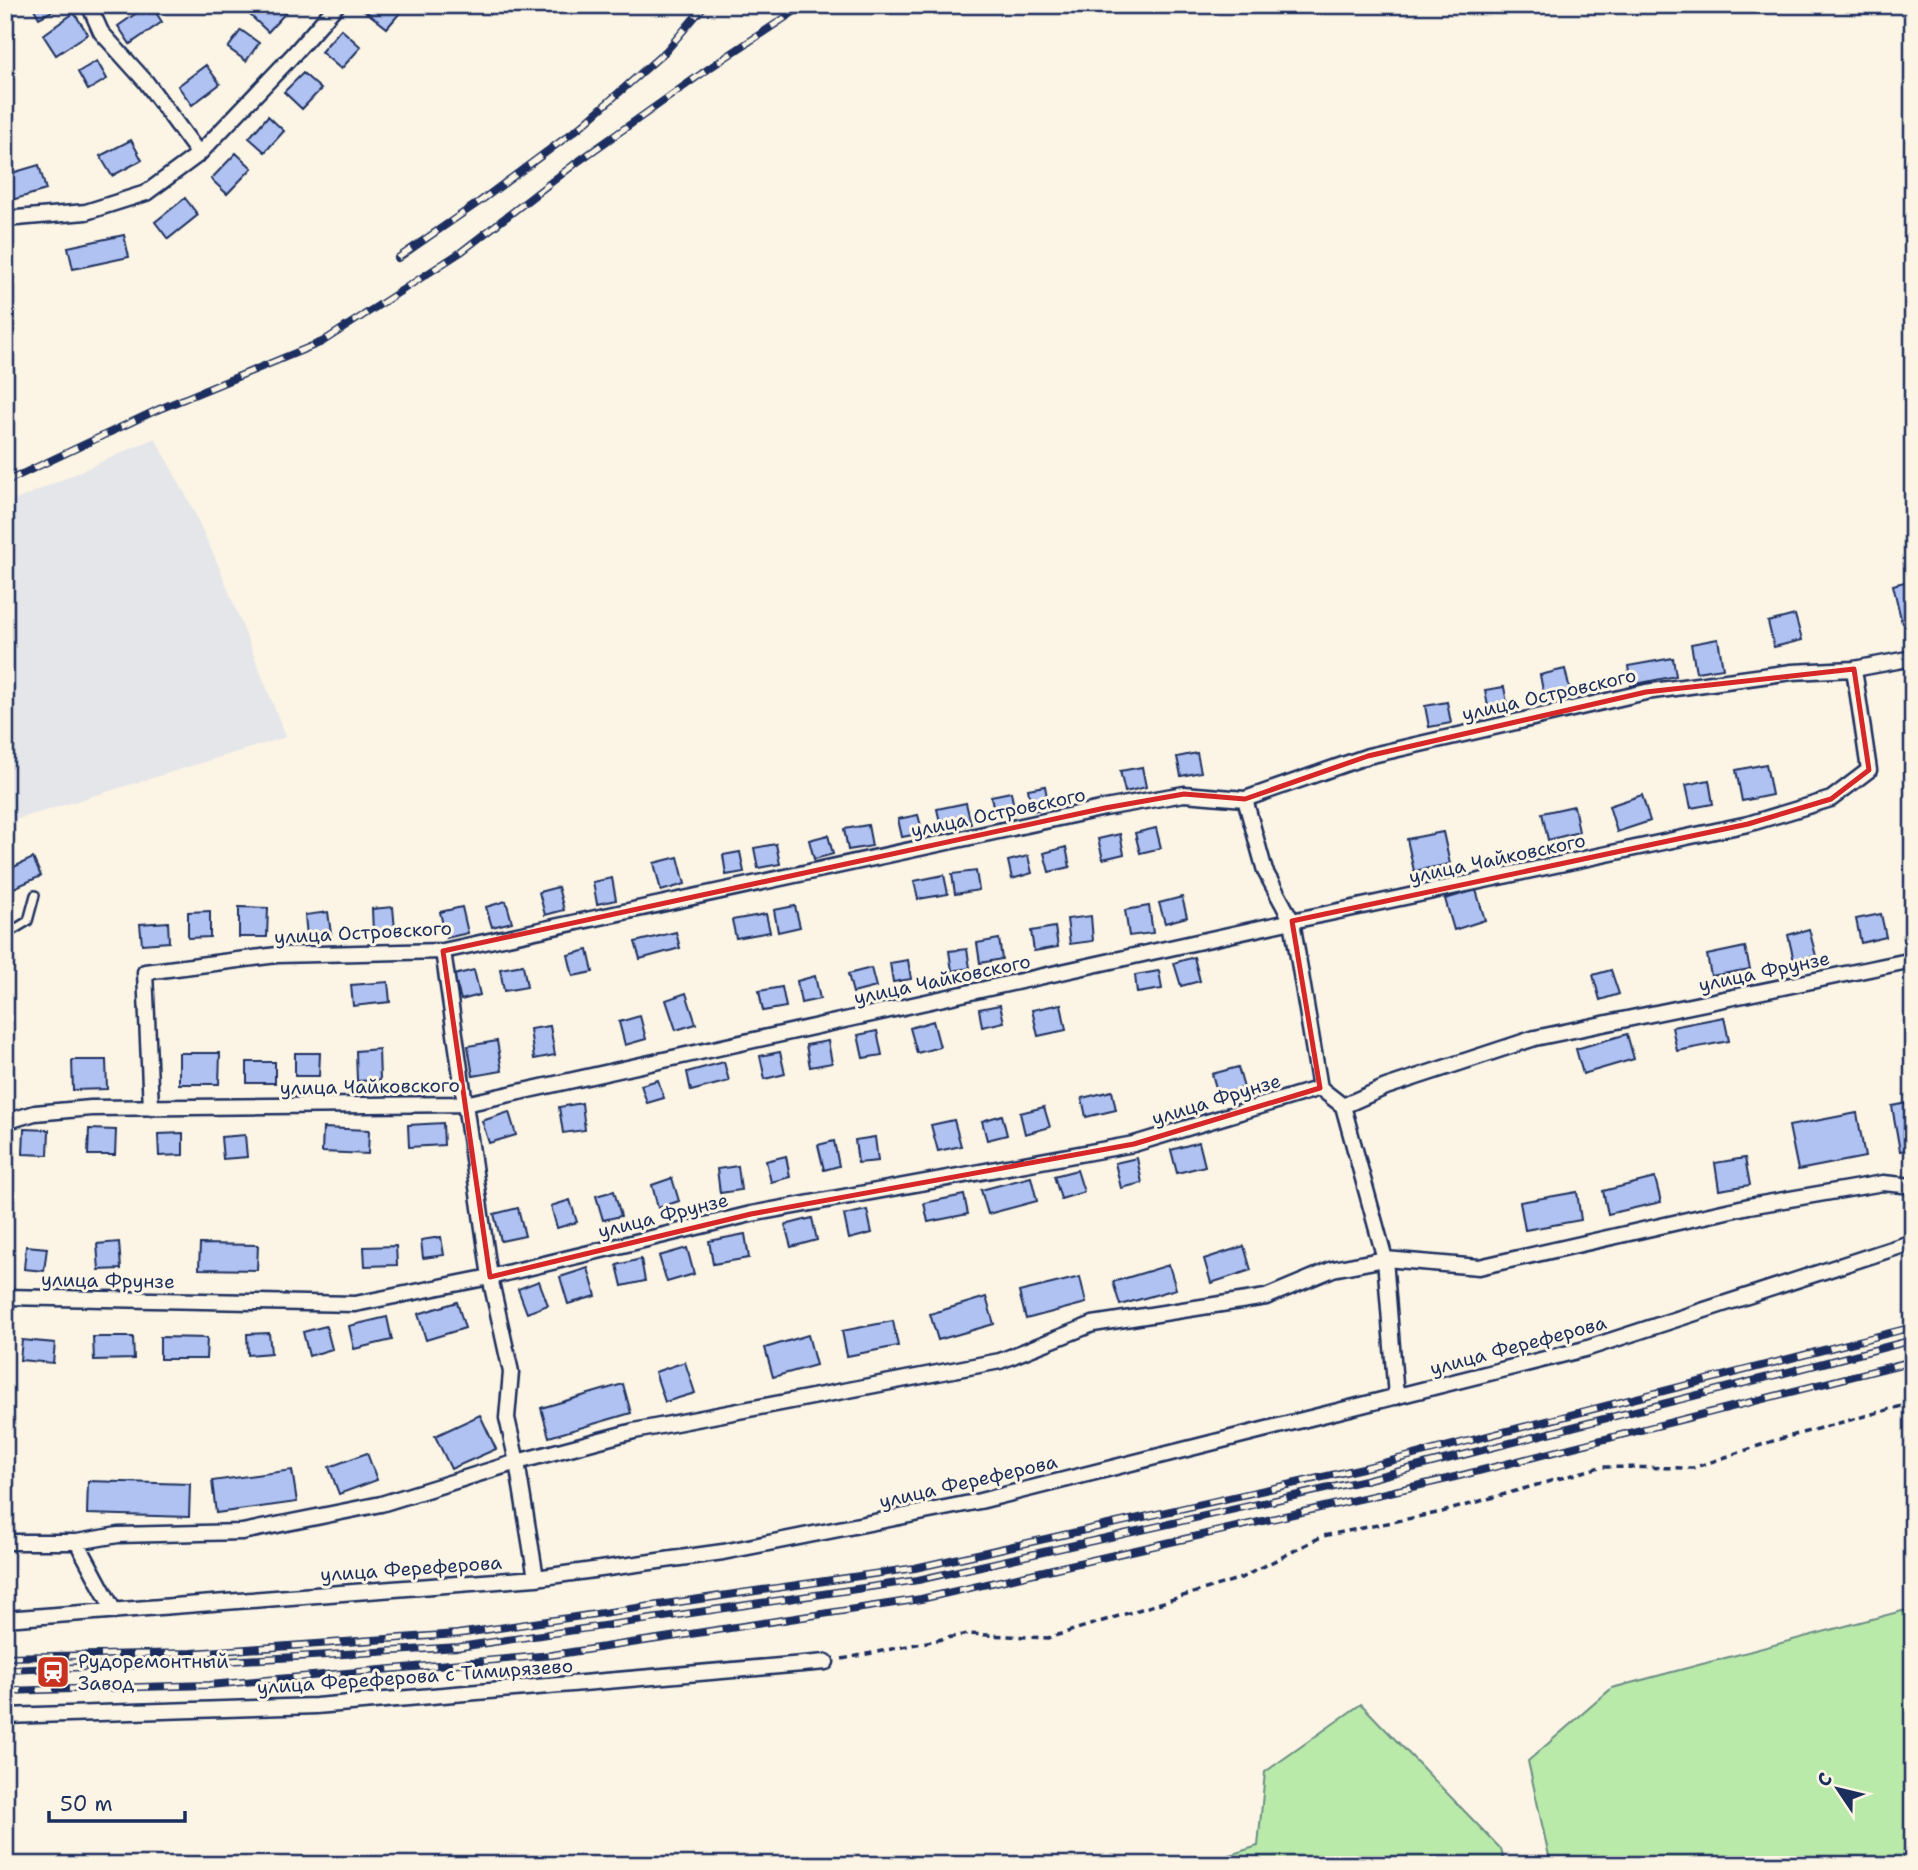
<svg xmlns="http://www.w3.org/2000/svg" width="1918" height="1870" font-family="'Shantell Sans',sans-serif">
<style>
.built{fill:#e5e6e9}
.green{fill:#b9eaa9;stroke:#6a8c84;stroke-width:2}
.building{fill:#b0c2f1;stroke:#1b2f5e;stroke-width:2}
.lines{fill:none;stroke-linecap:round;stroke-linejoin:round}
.lane-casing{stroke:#1b2f5e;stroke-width:12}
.street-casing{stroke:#1b2f5e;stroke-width:19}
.path{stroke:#1b2f5e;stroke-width:3.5;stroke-dasharray:7 5;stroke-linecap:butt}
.lane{stroke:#fcf5e5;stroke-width:7}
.street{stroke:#fcf5e5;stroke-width:14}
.rail-casing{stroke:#1b2f5e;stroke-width:8}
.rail{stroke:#fcf5e5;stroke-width:5;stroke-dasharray:16;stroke-linecap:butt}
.marked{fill:none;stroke:#d62828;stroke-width:5;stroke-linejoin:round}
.labels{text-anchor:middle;stroke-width:6;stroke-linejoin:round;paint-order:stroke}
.street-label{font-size:19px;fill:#1b2f5e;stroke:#fcf5e5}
.poi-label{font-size:19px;fill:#1b2f5e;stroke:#fcf5e5;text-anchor:start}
</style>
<rect width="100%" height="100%" fill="#fcf5e5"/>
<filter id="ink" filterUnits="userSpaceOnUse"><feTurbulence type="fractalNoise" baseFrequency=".0143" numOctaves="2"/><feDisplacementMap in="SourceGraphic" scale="14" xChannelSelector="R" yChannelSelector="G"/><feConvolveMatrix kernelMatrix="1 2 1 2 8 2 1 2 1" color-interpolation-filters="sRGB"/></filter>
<g filter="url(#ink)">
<!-- built -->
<path class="built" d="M155,438L191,505L220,569L286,737L5,823V505Z"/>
<!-- green -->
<path class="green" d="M1913,1608V1865H1551L1528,1761L1612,1688Z
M1361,1704L1501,1849L1505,1865H1198L1258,1846L1265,1772Z"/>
<!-- building -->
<path class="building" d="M32,5H64L39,18Z
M148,5H151L162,22L130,44L118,26Z
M259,5H287L290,8L268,32L250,15Z
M368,5H403L405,7L387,28L364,10Z
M74,13L88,34L56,55L43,35Z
M341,29L361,47L341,69L321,52Z
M241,30L259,43L246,61L228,48Z
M97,61L107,79L88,90L78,72Z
M206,65L220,84L192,105L178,86Z
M303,73L321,89L302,109L284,92Z
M268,116L284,131L265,152L249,138Z
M131,140L142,160L112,176L100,156Z
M236,153L252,168L227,194L211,179Z
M39,165L46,190L5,202V175Z
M185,198L198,215L168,239L155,222Z
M124,235L129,257L73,269L68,247Z
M11,241L14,268L5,269V242Z
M1912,580L1913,621L1902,623L1893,585Z
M1795,615L1802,640L1774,647L1768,622Z
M1718,639L1723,668L1696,672L1691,644Z
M1673,658L1676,676L1631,685L1628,666Z
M1565,669L1571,695L1545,701L1540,675Z
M1504,687L1508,708L1489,712L1485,690Z
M1447,702L1451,723L1429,727L1425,706Z
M1197,753L1201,772L1181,776L1177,757Z
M1766,764L1772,795L1742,801L1736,770Z
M1142,767L1146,787L1125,792L1120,771Z
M1709,780L1713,804L1691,808L1686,785Z
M1045,786L1049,808L1032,811L1028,789Z
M1011,792L1015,813L995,817L991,796Z
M1642,795L1650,821L1617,832L1609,806Z
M966,803L971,824L942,831L937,809Z
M1574,806L1579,832L1548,840L1542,813Z
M918,815L923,833L902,837L898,819Z
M868,825L872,846L848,850L844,829Z
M1156,828L1161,848L1140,853L1135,833Z
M1443,832L1450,864L1414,871L1407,839Z
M1120,834L1124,854L1103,859L1098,839Z
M828,835L833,854L814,859L809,840Z
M776,844L780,864L758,868L754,848Z
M1066,847L1070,867L1049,872L1044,853Z
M740,852L744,872L726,875L723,855Z
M1028,856L1032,873L1012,879L1008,861Z
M678,857L685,884L661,891L654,863Z
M33,858L41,876L5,892V871Z
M976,871L979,890L955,894L952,874Z
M944,875L948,894L918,899L914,881Z
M612,878L616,900L597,904L593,882Z
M558,887L564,910L545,915L539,892Z
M1476,890L1485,920L1454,930L1445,899Z
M1182,897L1187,917L1165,923L1159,903Z
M506,901L512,922L492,927L486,907Z
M795,906L800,927L778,932L774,910Z
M1149,906L1153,933L1129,936L1125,910Z
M239,907L268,908L267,937H239Z
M393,907L395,930L373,932L372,909Z
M462,907L468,933L446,938L440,912Z
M210,911V937L188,938V912Z
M328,912L331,934L307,937L305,915Z
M766,914L770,932L736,938L732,920Z
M1881,914L1886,937L1861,943L1856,919Z
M1091,916L1093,941L1070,944L1067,919Z
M168,922L169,942L142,944L140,924Z
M1055,927L1058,947L1034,951L1031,931Z
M1809,929L1816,956L1794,961L1788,935Z
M676,932L680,948L640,959L635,942Z
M999,939L1002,959L980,963L977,943Z
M1745,947L1750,969L1711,976L1707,955Z
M967,949L970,968L952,971L949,951Z
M588,950L593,972L573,976L568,955Z
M1194,957L1200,981L1181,986L1174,963Z
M908,960L911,979L893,982L890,963Z
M523,965L527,987L504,991L500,969Z
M871,968L876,987L853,993L848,974Z
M474,970L480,995L461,1000L454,975Z
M1611,970L1619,994L1600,1000L1593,975Z
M1159,971L1162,989L1137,993L1135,975Z
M815,976L820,999L801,1003L797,981Z
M388,982L390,1002L353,1006L351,985Z
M782,987L786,1007L763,1011L759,991Z
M686,993L696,1024L676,1030L666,1000Z
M1061,1004L1066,1030L1038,1036L1032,1010Z
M1000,1005L1004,1022L982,1027L979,1009Z
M640,1016L646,1039L625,1045L619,1022Z
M1724,1017L1729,1041L1677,1051L1672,1027Z
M933,1021L940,1047L917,1053L910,1028Z
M550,1026L555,1055L534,1059L530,1029Z
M877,1031L882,1055L863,1058L858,1035Z
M1627,1034L1634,1059L1583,1074L1576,1049Z
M497,1041L502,1071L473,1076L468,1046Z
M828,1041L832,1063L810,1067L806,1045Z
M379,1049L380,1080L357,1081L356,1051Z
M780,1052L785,1074L765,1079L760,1056Z
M179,1053H220L219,1084H179Z
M295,1053H320L319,1076H295Z
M72,1060H106L107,1089L73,1090Z
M247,1062H275V1083H247Z
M724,1062L729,1081L691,1091L687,1072Z
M1238,1067L1244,1088L1218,1095L1212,1074Z
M658,1080L664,1098L647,1103L641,1085Z
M1112,1091L1116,1110L1086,1117L1082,1098Z
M1913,1102V1149L1900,1151L1892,1106Z
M582,1103L585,1130L563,1133L559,1107Z
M1044,1107L1050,1127L1025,1134L1020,1113Z
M509,1112L516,1135L489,1143L482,1121Z
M1857,1113L1865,1157L1798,1170L1789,1126Z
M1002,1115L1007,1135L987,1140L982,1121Z
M954,1120L961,1146L938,1151L931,1125Z
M443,1123L444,1145L409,1147L408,1125Z
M323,1128L369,1130L368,1154L322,1152Z
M24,1129L49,1130L48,1155L23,1154Z
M89,1129L116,1130L115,1155H88Z
M183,1133V1155L159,1156L158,1134Z
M245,1135L247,1157L223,1159L221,1137Z
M875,1137L878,1161L858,1163L855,1140Z
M834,1141L839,1166L824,1170L818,1145Z
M1199,1142L1205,1166L1177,1173L1171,1150Z
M786,1156L790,1177L771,1182L766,1161Z
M1137,1158L1142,1183L1121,1188L1115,1163Z
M1745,1158L1750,1185L1719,1190L1715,1163Z
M738,1166L741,1190L720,1193L717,1169Z
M1077,1170L1084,1192L1061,1199L1054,1176Z
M1031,1177L1037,1201L988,1214L981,1190Z
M672,1178L679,1201L658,1208L652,1185Z
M1655,1178L1661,1202L1608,1214L1603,1191Z
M614,1191L621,1216L603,1220L596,1196Z
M1577,1192L1581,1220L1525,1230L1520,1202Z
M964,1195L968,1214L928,1222L924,1203Z
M570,1200L577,1222L557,1228L551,1206Z
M518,1208L525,1236L501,1241L494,1214Z
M867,1210L872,1233L849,1239L844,1215Z
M812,1218L817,1240L791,1247L785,1225Z
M745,1234L749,1258L713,1264L709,1241Z
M441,1237L444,1255L423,1258L421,1240Z
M119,1242L121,1269L99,1270L97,1244Z
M200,1244L258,1245L257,1270L199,1269Z
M26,1246L47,1248L44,1271L24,1269Z
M396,1246L397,1265L365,1266L364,1247Z
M1244,1246L1251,1270L1211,1283L1204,1259Z
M687,1248L694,1274L667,1282L659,1256Z
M641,1259L645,1281L622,1286L617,1265Z
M1169,1265L1176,1289L1120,1305L1113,1282Z
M588,1268L596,1296L568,1304L560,1277Z
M1080,1277L1086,1303L1026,1319L1019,1292Z
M539,1281L548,1305L527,1313L518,1289Z
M986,1297L994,1324L938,1340L930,1314Z
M457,1302L465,1328L426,1340L418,1314Z
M387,1317L392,1340L354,1349L349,1326Z
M893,1321L898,1346L847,1356L842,1331Z
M326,1326L332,1349L309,1356L303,1332Z
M269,1333L271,1353L248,1355L247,1334Z
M808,1335L816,1365L773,1377L765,1348Z
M93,1337H133L134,1359L94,1360Z
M160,1337L207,1338L206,1359H160Z
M22,1340L55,1343L53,1363L20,1360Z
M685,1362L695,1393L665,1402L655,1372Z
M623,1384L631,1413L549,1437L541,1408Z
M480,1415L496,1449L451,1469L435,1436Z
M367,1453L377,1480L339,1494L329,1467Z
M292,1470L297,1502L216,1513L212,1481Z
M88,1481L190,1484L189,1517L87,1514Z"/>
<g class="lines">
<defs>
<path id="lane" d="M5,935L28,921L35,895"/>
<path id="street" d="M89,5L101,32L146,82L199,154
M5,219L86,212L146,193L199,154L293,55L337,5
M1245,799L1265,871L1292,921L1320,1088L1343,1106L1385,1259L1396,1397
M443,951L490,1277L511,1372L507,1418L517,1462L536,1578
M1343,1106L1386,1087L1535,1038L1913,960
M151,1108L145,972L277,955L443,951L1105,808L1184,794L1245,799L1368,756L1646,692L1792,672L1854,669
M5,1122L35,1113L91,1108L465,1104L1292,921L1748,824L1831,799L1869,770L1854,669L1913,658
M5,1297L355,1304L490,1277L751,1214L1134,1144L1320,1088
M5,1542H77L118,1535L242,1532L381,1504L517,1462L634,1431L1000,1361L1093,1324L1266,1297L1333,1269L1385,1259L1479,1267L1749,1206L1883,1183L1913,1186
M77,1542L114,1611
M5,1619L536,1578L723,1552L980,1501L1585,1349L1913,1242
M5,1716L316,1706L826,1662"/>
</defs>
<!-- lane casing -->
<use href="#lane" class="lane-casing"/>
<!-- street casing -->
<use href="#street" class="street-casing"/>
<!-- path -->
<path class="path" d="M842,1659L967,1634L1048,1638L1241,1578L1323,1536L1442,1512L1600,1467L1693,1468L1776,1440L1913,1403"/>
<!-- lane -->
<use href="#lane" class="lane"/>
<!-- street -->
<use href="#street" class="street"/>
<defs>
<path id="rail" d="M398,258L479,202L580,127L666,51L705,5
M5,482L157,410L322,342L461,252L576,163L711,67L804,5
M5,1657L192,1653L457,1634L915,1568L1363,1468L1913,1327
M5,1670L195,1663L459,1647L918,1580L1365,1480L1913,1340
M5,1691L209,1685L552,1655L921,1599L1447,1479L1913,1361"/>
</defs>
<!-- rail casing -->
<use href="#rail" class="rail-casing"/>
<!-- rail -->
<use href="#rail" class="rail"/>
</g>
</g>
<!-- marked area -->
<path class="marked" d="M1854,669L1869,770L1831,799L1748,824L1292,921L1320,1088L1134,1144L751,1214L490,1277L443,951L1105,808L1184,794L1245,799L1368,756L1646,692Z"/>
<!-- icons -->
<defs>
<symbol id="station-square" viewBox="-11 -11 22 22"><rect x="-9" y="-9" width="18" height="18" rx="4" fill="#c8321e" stroke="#fcf5e5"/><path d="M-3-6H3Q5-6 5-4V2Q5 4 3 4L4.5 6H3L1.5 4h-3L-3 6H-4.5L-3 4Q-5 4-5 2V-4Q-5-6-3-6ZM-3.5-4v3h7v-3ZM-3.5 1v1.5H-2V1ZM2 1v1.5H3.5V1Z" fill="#fff"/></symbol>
</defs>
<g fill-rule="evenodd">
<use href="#station-square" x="34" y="1653" width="38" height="38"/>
</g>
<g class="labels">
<!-- street labels -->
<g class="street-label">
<text transform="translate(1549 694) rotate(-13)" y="7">улица Островского</text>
<text transform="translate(998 812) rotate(-12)" y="7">улица Островского</text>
<text transform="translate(1497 858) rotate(-12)" y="7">улица Чайковского</text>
<text transform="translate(363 932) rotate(-3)" y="7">улица Островского</text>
<text transform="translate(1764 971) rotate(-12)" y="7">улица Фрунзе</text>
<text transform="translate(942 979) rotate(-12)" y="7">улица Чайковского</text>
<text transform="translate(370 1086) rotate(-1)" y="7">улица Чайковского</text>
<text transform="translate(1216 1099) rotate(-17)" y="7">улица Фрунзе</text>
<text transform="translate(663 1215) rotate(-14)" y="7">улица Фрунзе</text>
<text transform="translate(108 1280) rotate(1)" y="7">улица Фрунзе</text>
<text transform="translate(1518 1345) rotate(-15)" y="7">улица Фереферова</text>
<text transform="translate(968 1481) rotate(-13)" y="7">улица Фереферова</text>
<text transform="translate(411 1568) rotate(-4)" y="7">улица Фереферова</text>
<text transform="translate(415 1676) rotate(-4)" y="7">улица Фереферова с Тимирязево</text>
</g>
<!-- poi labels -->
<g class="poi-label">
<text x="78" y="1668">Рудоремонтный<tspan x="78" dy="22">Завод</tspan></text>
</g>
</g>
<!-- margin -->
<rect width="1918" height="1870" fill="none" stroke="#fcf5e5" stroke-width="28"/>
<rect x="14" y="14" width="1890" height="1842" fill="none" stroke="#1b2f5e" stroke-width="2.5" filter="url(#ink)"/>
<!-- north arrow -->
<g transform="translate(1838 1789) rotate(305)" stroke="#fcf5e5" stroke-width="5" paint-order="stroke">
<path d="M0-5L12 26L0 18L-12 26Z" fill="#1b2f5e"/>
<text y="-10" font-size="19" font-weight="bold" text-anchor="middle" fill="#1b2f5e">С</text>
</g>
<!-- scale -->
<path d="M49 1811v10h136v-10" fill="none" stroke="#1b2f5e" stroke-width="3.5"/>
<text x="60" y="1811" font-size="21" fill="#1b2f5e" stroke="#fcf5e5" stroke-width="5" paint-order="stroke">50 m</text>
</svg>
